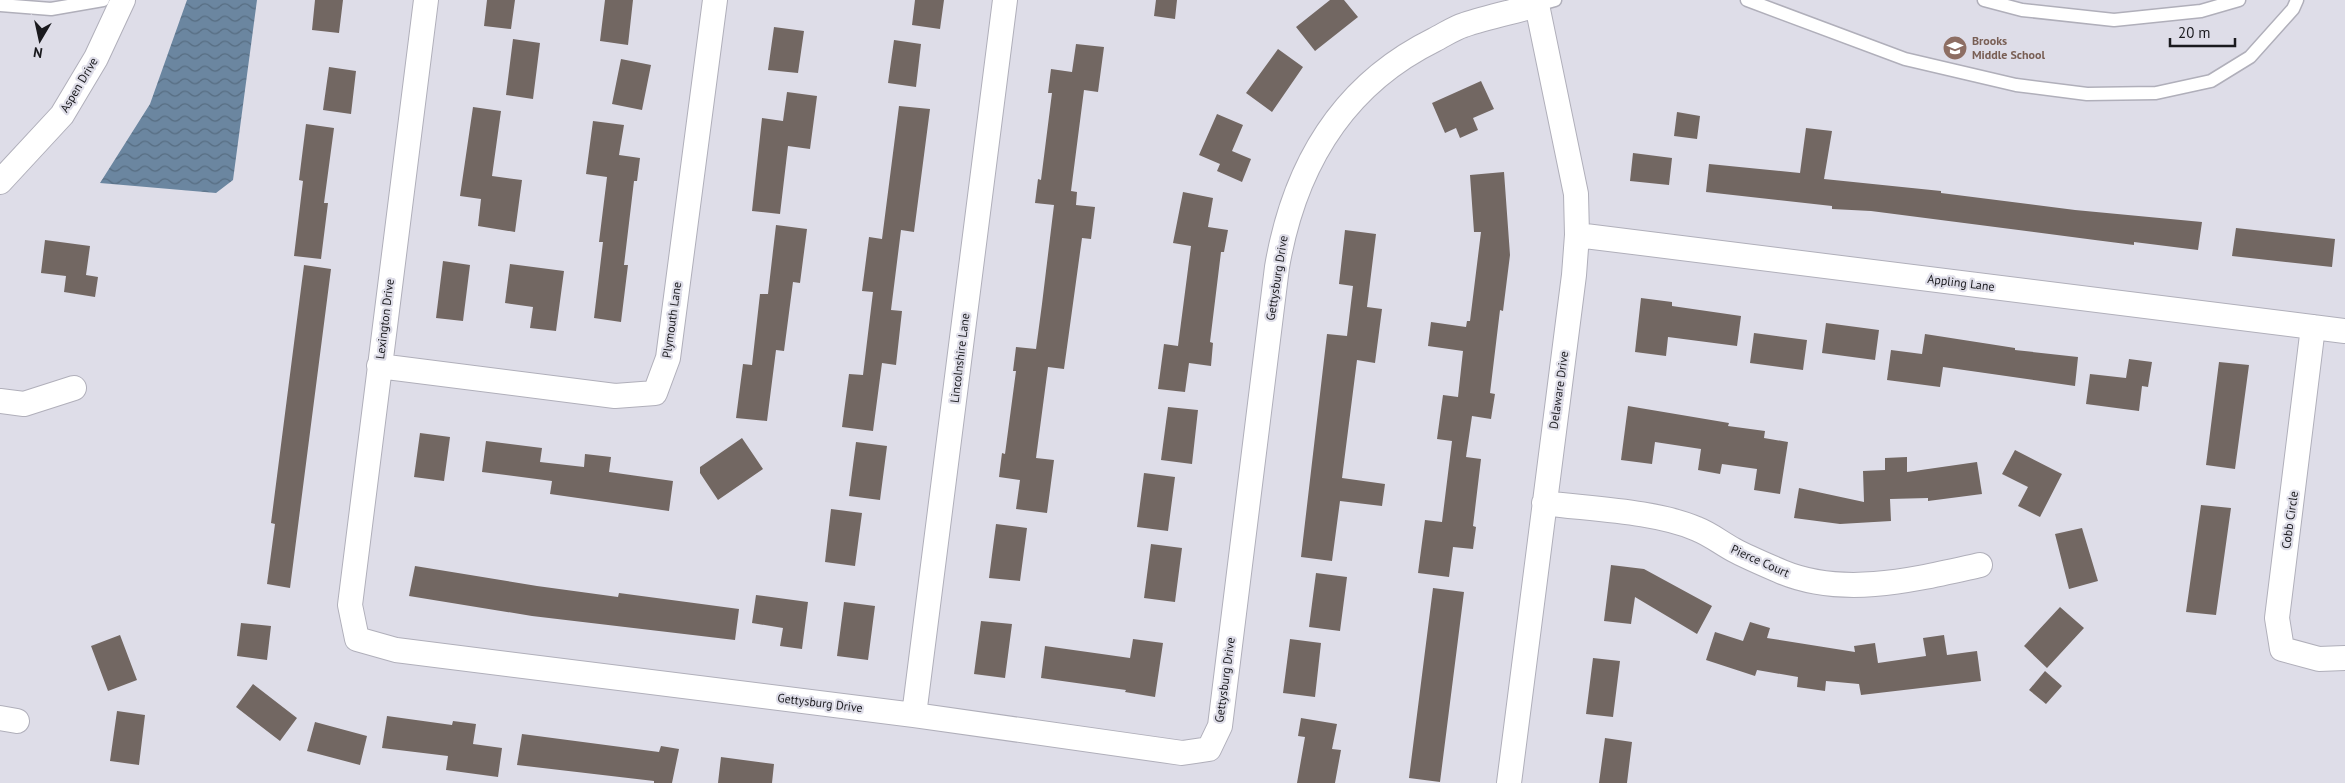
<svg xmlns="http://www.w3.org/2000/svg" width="2345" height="783" font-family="'PT Sans',sans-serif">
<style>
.water{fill:url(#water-waves)}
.building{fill:#726762}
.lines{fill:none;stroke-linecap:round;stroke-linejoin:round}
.lane-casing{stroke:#b0afba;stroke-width:15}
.street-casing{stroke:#b0afba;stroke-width:26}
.lane{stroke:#fff;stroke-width:12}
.street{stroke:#fff;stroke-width:24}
.labels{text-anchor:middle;stroke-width:4.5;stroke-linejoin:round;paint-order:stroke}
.education-label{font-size:12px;font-weight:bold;fill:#785e54;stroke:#dedde8;text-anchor:start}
.street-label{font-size:12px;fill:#1a1a1e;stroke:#dedde8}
</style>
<defs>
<pattern id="water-waves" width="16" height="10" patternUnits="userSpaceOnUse" patternTransform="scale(1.25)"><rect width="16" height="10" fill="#6b86a0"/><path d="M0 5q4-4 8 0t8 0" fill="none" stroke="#576d82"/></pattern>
</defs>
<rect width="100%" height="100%" fill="#dedde8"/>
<!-- water -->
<path class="water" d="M187,0H257L233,180L216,193L100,183L150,104Z"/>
<!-- building -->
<path class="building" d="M315,0H343L339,33L312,30Z
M487,0H515L511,29L484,26Z
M605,0H633L628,45L600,41Z
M915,0H944L940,29L912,25Z
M1156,0H1177L1175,19L1154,16Z
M1330,0H1344L1358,17L1315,51L1296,27Z
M774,27L804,31L798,73L768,70Z
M513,39L540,43L533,99L506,95Z
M894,40L921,44L916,87L888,83Z
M1076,44L1104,47L1098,92L1084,90L1071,191L1077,192L1076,205L1095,207L1091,239L1082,238L1064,369L1048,367L1036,458L1054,460L1047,513L1016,509L1020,480L999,477L1002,453L1005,454L1016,371H1013L1016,347L1036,349L1042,304L1054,205L1035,203L1038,179L1041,180L1052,93H1048L1051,69L1072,72Z
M1278,49L1303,67L1272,112L1246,93Z
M621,59L651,65L642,110L612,104Z
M329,67L356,71L351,114L323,110Z
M1481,81L1494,109L1473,118L1478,130L1460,138L1456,128L1445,133L1432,103Z
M787,92L817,96L810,149L788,146L780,214L752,211L762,118L783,121Z
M899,106L930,109L914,232L901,230L891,310L902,311L896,365L882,363L873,431L842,427L849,374L863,375L873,292L862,291L869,237L882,239Z
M473,107L501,111L492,176L522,180L515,232L478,226L481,199L460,196Z
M1677,112L1700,116L1697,139L1674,136Z
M1217,114L1243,125L1232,151L1251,159L1242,182L1217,171L1220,164L1199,155Z
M593,121L624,125L619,155L640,158L637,181H634L624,265H628L621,322L594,318L603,242H599L607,177L586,174Z
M306,124L334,128L324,203H328L321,259L294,256L303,181L299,180Z
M1806,128L1832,131L1824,179L1941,191V193L2075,210L2202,222L2198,250L2134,242V245L2095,240L1871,211L1832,209V206L1706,192L1709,164L1800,173Z
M1633,153L1672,158L1669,185L1630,181Z
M1504,172L1510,255L1503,311L1500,310L1490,393L1495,394L1491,419L1472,416L1466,457L1481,459L1473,526L1476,527L1473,549L1453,547L1449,577L1418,573L1425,520L1442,522L1452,441L1437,439L1443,395L1458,397L1463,351L1428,346L1431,322L1466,327L1467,321H1470L1481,232H1474L1470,175Z
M1183,192L1213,198L1208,227L1228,230L1224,252H1221L1210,342L1213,343L1211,366L1189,363L1185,392L1158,389L1164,344L1178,346L1191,246L1173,243Z
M776,225L807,229L800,283L793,282L784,351L776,350L767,421L736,418L743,364L752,365L760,294H768Z
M2236,228L2335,239L2332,267L2232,256Z
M1345,230L1376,234L1367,307L1382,309L1375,363L1357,360L1342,478L1385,484L1382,506L1340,501L1332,561L1301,557L1327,334L1347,336L1353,286L1339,284Z
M45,240L90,246L86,275L98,277L95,297L64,292L66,276L41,273Z
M443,261L470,265L463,321L436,318Z
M510,264L564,271L556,331L530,328L533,307L505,303Z
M304,265L331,269L290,588L267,584L275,524L271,523Z
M1641,298L1672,302V306L1741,316L1737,346L1668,337L1666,356L1635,352Z
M1826,323L1879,330L1875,360L1822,353Z
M1754,333L1807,340L1803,370L1750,363Z
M1925,334L2015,348V350L2078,357L2075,386L1943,367L1940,387L1887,380L1891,350L1922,354Z
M2129,359L2152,362L2148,387L2142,386L2139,411L2086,404L2090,374L2126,378Z
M2219,362L2249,365L2235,469L2206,465Z
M1628,406L1729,423L1728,426L1765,431L1764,438L1788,442L1780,494L1754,490L1757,469L1722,464L1720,474L1698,470L1701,449L1655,442L1652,464L1621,460Z
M1168,407L1198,410L1192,464L1161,460Z
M420,433L450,437L444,481L414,477Z
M742,438L763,469L718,500L700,473V467Z
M486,441L542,448L540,462L584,467L585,454L611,457L609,472L673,481L669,511L550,494L552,481L482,472Z
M856,442L887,446L880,500L849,496Z
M2015,450L2062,474L2040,517L2018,506L2028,487L2002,474Z
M1907,457V472L1977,462L1982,494L1928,501V498L1890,499L1891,521L1840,524L1794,518L1799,488L1864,502L1863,471L1885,470V458Z
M1144,473L1175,477L1168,531L1137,527Z
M2201,505L2231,508L2216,615L2186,612Z
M831,509L862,513L855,566L825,562Z
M996,524L1027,528L1020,581L989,578Z
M2082,528L2098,581L2069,589L2055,534Z
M1151,544L1182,548L1175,602L1144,598Z
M1611,565L1644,569L1712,606L1697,634L1635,597L1631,624L1604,621Z
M415,566L537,586L618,597L619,593L739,609L735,640L532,616L409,596Z
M1316,573L1347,577L1340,631L1309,627Z
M1433,588L1464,592L1440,782L1409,778Z
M756,595L808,602L802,649L780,646L783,628L752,623Z
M844,602L875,606L868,660L837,656Z
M2060,607L2084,628L2047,668L2024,646Z
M981,621L1012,624L1005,678L974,674Z
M1750,622L1770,628L1767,638L1855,652L1854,646L1875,643L1878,663L1926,656L1923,638L1944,635L1947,655L1977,651L1981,681L1861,695L1859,684L1826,681L1825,691L1797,687L1798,677L1757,670L1755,676L1706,660L1715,632L1743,641Z
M241,623L271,626L267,660L237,656Z
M120,635L137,680L108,691L91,646Z
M1133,639L1163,643L1155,697L1125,692L1126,690L1041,678L1045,646L1130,658Z
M1290,639L1321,643L1315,697L1283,693Z
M1593,658L1620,661L1613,717L1586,714Z
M2045,671L2062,686L2046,704L2029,690Z
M253,684L297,718L280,741L236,707Z
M117,711L145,715L139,765L110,761Z
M387,716L452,725L453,721L476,724L473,744L502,748L498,777L446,770L448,756L382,748Z
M1301,718L1337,724L1332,749L1341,750L1335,783H1297L1305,737L1298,736Z
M315,722L367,736L360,765L307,751Z
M522,734L659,752L661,746L679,749L672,783H654V781L517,765Z
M1605,738L1632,742L1627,783H1599Z
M721,757L774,764L772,783H718Z"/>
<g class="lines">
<defs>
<path id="lane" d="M1747,0L1905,59L2016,85L2087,94L2156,93L2211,81L2250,57L2293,9L2297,0
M1984,0L2022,10L2114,20L2201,11L2239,0
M0,5L51,9L103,0
M1537,5L1555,0"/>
<path id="street" d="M426,0L350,605L357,639L396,650L914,715L1182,753L1209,749L1220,726L1277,267C1294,168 1341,86 1434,40C1444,35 1454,28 1464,25C1488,17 1513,12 1537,5
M0,182L62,115L96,58L123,0
M1577,235L2345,331
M2313,327L2277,618L2282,649L2319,659L2345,658
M379,366L615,396L655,393L668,358L715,0
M0,401L24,404L74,388
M1544,503C1589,509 1656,511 1697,529C1710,534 1721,543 1734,550C1749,558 1766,565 1782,572C1845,598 1917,579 1980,565
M914,715L1005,0
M0,718L17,721
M1509,783L1574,275L1577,235L1576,194L1536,0"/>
</defs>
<!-- lane casing -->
<use href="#lane" class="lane-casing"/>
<!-- street casing -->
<use href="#street" class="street-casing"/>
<!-- lane -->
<use href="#lane" class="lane"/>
<!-- street -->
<use href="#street" class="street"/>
</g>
<!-- icons -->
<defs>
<symbol id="school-disc" viewBox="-11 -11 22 22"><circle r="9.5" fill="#8d6e63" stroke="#dedde8"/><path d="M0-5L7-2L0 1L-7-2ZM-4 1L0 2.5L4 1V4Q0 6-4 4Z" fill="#fff"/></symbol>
</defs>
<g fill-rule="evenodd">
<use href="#school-disc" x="1941" y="34" width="28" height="28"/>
</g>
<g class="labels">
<!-- education labels -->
<g class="education-label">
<text x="1972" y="45">Brooks<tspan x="1972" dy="14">Middle School</tspan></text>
</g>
<!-- street labels -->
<g class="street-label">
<text transform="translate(79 85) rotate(-59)" y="4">Aspen Drive</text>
<text transform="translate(1277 278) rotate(-81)" y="4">Gettysburg Drive</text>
<text transform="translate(1961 283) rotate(7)" y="4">Appling Lane</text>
<text transform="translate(385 319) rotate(-83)" y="4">Lexington Drive</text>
<text transform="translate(672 320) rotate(-82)" y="4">Plymouth Lane</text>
<text transform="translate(960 358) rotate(-83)" y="4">Lincolnshire Lane</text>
<text transform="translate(1559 390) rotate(-82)" y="4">Delaware Drive</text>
<text transform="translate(2290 520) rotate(-82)" y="4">Cobb Circle</text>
<text transform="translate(1760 561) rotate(24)" y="4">Pierce Court</text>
<text transform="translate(1225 680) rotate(-82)" y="4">Gettysburg Drive</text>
<text transform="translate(820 703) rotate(7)" y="4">Gettysburg Drive</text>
</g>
</g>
<!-- north arrow -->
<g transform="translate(40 40) rotate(189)" stroke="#dedde8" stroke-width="4" paint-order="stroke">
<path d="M0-4L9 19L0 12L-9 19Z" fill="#1a1a1e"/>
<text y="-8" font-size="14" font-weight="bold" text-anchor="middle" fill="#1a1a1e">N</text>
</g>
<!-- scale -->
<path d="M2170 38v8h65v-8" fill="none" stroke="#1a1a1e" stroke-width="2.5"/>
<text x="2178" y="38" font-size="15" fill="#1a1a1e" stroke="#dedde8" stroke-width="4" paint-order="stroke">20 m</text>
</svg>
